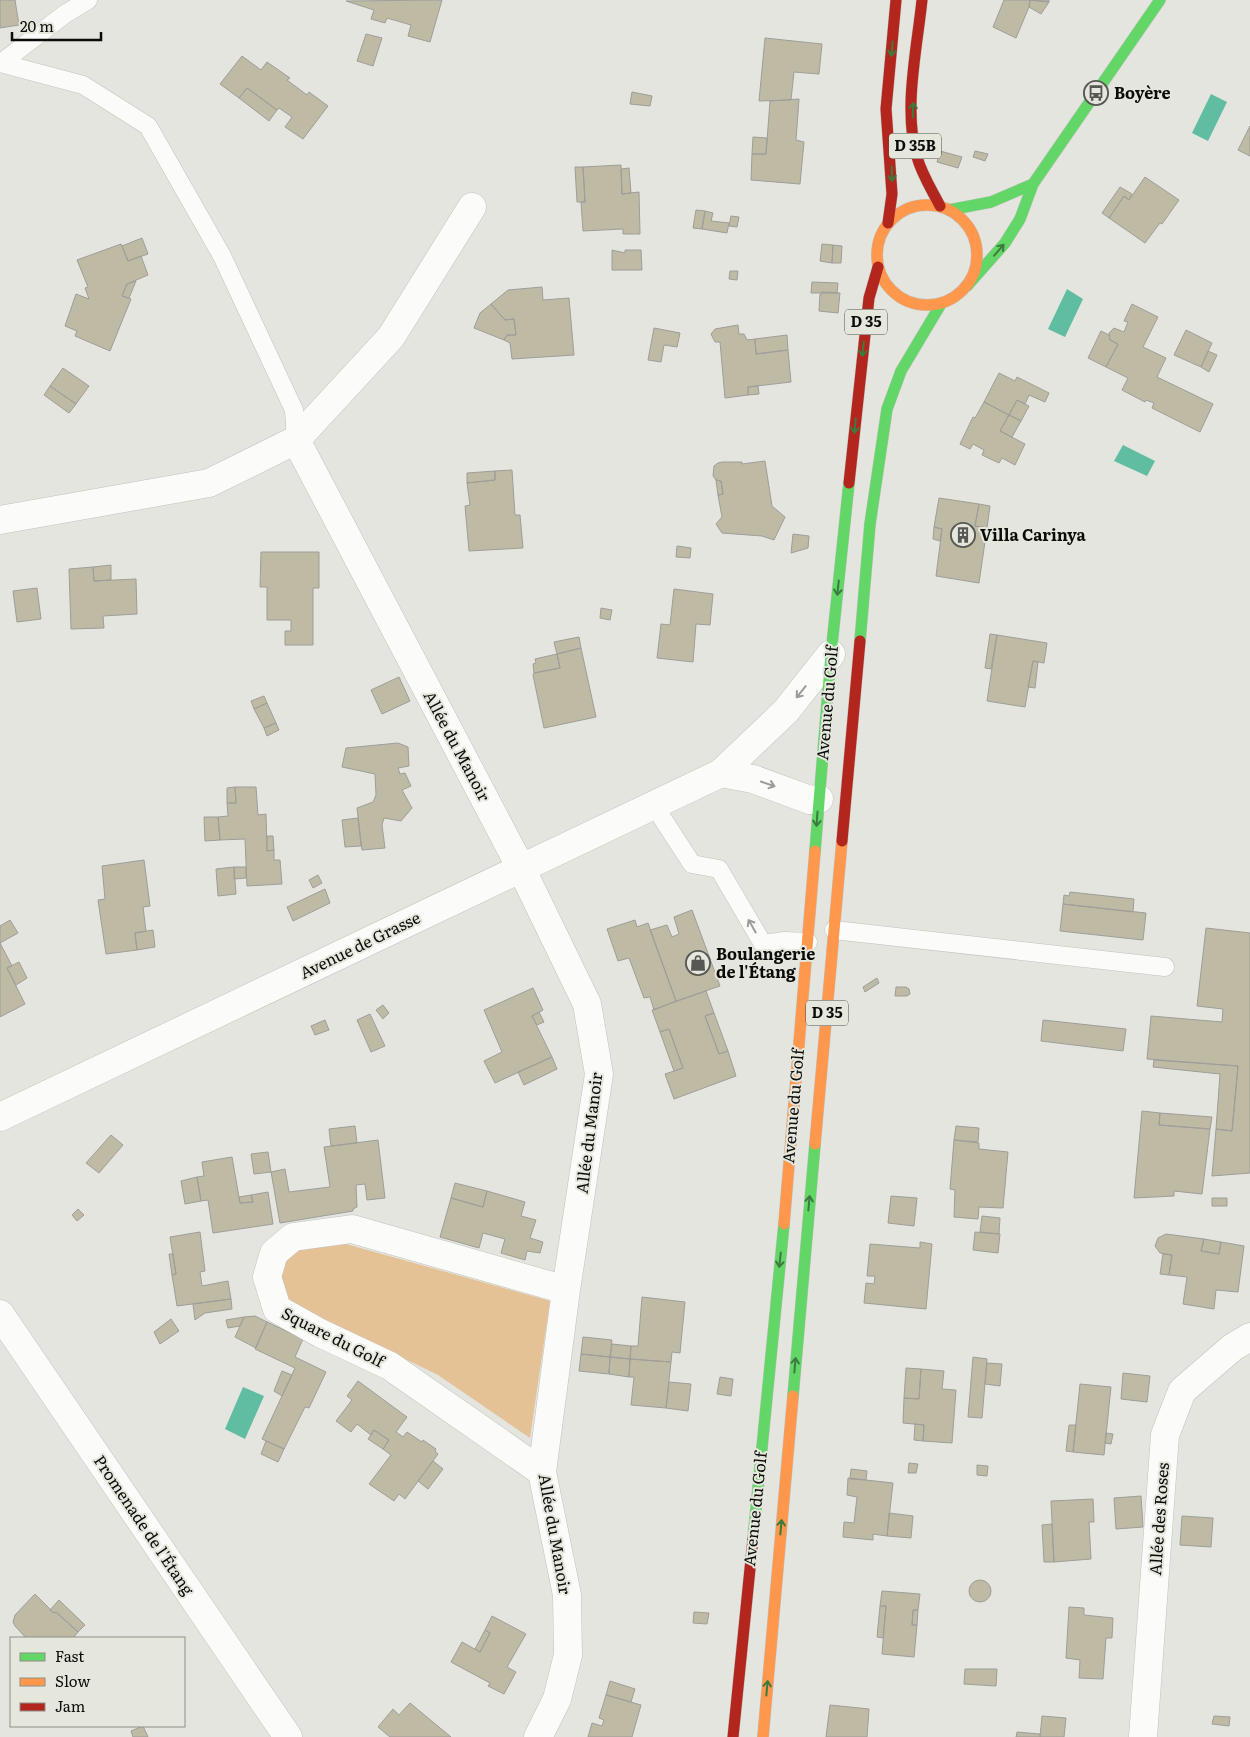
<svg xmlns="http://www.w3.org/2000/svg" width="1250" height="1737" font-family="Literata,serif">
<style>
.green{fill:#e4c296}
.water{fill:#60bda1}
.building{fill:#bfbaa4;stroke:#9e9e9a}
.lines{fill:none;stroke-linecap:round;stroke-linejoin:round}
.lane-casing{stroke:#c1c2bd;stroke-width:19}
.street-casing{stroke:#c1c2bd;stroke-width:29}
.fast-casing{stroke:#c1c2bd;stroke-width:12}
.slow-casing{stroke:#c1c2bd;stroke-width:12}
.jam-casing{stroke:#c1c2bd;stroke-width:12}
.lane{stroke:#fbfbfa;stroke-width:18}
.street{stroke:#fbfbfa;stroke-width:28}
.fast{stroke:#63d668;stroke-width:11}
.slow{stroke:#ff974d;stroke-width:11}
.jam{stroke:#b3261e;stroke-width:11}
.oneway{stroke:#3b7b3d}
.oneway2{stroke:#9b9b9a}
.labels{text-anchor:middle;stroke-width:4;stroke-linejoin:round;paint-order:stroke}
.shield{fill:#e5e7dd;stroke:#4c4e49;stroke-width:1}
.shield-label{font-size:15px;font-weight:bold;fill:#0b0c09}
.poi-label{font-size:16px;font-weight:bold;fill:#0b0c09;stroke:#e5e7dd;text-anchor:start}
.street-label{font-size:16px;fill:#0b0c09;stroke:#e5e7dd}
</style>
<rect width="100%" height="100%" fill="#e4e5df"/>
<!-- green -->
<path class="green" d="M346,1244L550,1301L530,1438L438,1375L285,1301L276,1270L292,1251Z"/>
<!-- water -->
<path class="water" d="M1211,94L1227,102L1208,141L1192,133Z
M1067,289L1083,299L1065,337L1048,329Z
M1123,445L1155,461L1147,476L1114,461Z
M243,1387L264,1396L245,1439L225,1429Z"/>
<!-- building -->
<path class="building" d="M0,0H15L19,25L0,28Z
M442,0L430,42L408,36L411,25L387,18L385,23L371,19L374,10L346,1Z
M1004,0H1049V2L1030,0L1029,7L1016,38L993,27Z
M1030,0L1049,2L1041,14L1029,7Z
M366,34L382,38L373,66L357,61Z
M765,38L822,44L819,74L794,72L791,100L759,101Z
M242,56L261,70L267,62L290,78L287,80L307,95L309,92L328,106L303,139L285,127L292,117L279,108L277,110L247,88L239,98L220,84Z
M247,88L277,110L269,121L239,98Z
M632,92L652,96L650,106L630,104Z
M799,99L796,140L804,142L800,184L751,180L752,154H766L770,101Z
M1250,126V156L1238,150Z
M753,137L767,138L766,154H752Z
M940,151L962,157L958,168L937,162Z
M975,151L988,154L985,161L973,157Z
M621,165L622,194L639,192L640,234H623V229L583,231L581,202H585L583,167Z
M575,167H583L585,202H577Z
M629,168L631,193L622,194L621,169Z
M1145,177L1179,200L1162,224L1160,223L1145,243L1109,218L1124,196L1129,200Z
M1120,187L1132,194L1129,200L1124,196L1109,218L1102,213Z
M696,210L705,211L702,229L693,228Z
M705,211L713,213L711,221L729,223L727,233L702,229Z
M731,216L739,217L737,227L729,226Z
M142,238L148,254L128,261L122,246Z
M121,244L128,261L141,256L148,275L127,284L122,296L131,299L110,351L75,336L77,331L65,326L76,294L89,299L85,288L88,287L77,260Z
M822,244L833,245L832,263L820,261Z
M833,245L842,246L841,263H832Z
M612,250L625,253V250H641L642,270H612Z
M730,271H738L737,280L729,279Z
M136,281L129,298L122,296L127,284Z
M812,282L838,283L837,293H811Z
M542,287L543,300L569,298L574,355L512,359L510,343L504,340L507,335H516L514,319L505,320L491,304L508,290Z
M822,292L840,293L838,313L819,311L820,294H822Z
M491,304L505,320L514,319L516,335H507L504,340L474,328L480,313Z
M1132,304L1158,317L1143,347L1166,358L1157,377L1213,404L1200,432L1152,408L1154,403L1146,400L1145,402L1122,390L1128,378L1106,367L1118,344L1110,340L1109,333L1114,328L1124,332L1128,322L1124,321Z
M738,325L739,334H744L747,340L755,339L756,354L788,350L791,382L748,387V395L725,398L720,342H715L711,334L715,329Z
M654,328L680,333L677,347L664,345L661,362L648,360Z
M1186,330L1212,343L1201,367L1174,355Z
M1101,331L1109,335L1110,340L1118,344L1106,367L1088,358Z
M787,335L788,350L756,354L755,339Z
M1208,351L1217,355L1209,372L1201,367Z
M63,368L89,386L76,404L50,386Z
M999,373L1015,381L1017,377L1049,393L1045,402L1029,395L1025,404L1017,400L1009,415L984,402Z
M50,386L76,404L69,413L44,395Z
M758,386L759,394L748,395V387Z
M1017,400L1029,406L1021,421L1009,415Z
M984,402L1009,415L1000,431L1025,444L1015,465L1002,458L999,463L982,455L984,450L973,444L970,449L960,444L973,417L975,418Z
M1009,415L1021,421L1012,437L1000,431Z
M765,461L772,506L785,517L774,540L762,536L722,533L716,524L722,517L718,495L723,494L721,481L716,480L713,476L714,466L718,463L722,462H742V464Z
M512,470L515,515H520L523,548L469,551L465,506L470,505L467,483L495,480V471Z
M495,471V480L467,483V473Z
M716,480L721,481L723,494L718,495Z
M939,498L979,504L975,526L987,528L979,583L936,576L942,529L934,527Z
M979,504L990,506L987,528L975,526Z
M934,527L942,529L940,541L933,539Z
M793,534L809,536L808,548L791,553Z
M677,546L691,548L690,558L676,557Z
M261,552H319V588H313V645H285V631H291V620H267V587H260Z
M111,565V580L94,581L93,567Z
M93,567L94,581L136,579L137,614L103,616L104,628L71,629L69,569Z
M37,588L41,619L17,622L13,591Z
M674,589L713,594L710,625L696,624L693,662L657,658L661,624L670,625Z
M601,608L612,610L610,620L600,618Z
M990,634L997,635L991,669L985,668Z
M997,635L1047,643L1044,663L1033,661L1025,707L987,701Z
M579,637L581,648L557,654L554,642Z
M581,648L596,717L544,728L533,675L534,673L560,668L557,654Z
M557,654L560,668L534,673L533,664L536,663L535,659Z
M1033,661L1038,662L1035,688L1028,687Z
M399,677L410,701L382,714L371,690Z
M264,696L267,703L254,709L251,701Z
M267,703L276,723L264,728L254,709Z
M276,723L279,730L267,736L264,728Z
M398,743L408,747L409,766L398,768L400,774L405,773L411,786L402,790L412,808L401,821L384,818L382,825L385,848L362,850L357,808L373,802L376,795L375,774L342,767L346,748Z
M235,787L236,803H227V788Z
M235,787H256L258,815L266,814L267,851L274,850V860H280L282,884L247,886L245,839L220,840L218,817L228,816L227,803H236Z
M204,817H218L220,840L205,841Z
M358,818L361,846L345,847L342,820Z
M267,836H273L274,850L267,851Z
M144,860L150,906L143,907L146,931L135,933L137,950L106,954L98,900L105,899L102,866Z
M234,867L236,894L218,896L216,869Z
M234,867H246V878L234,879Z
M318,875L322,883L313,888L309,880Z
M325,889L330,903L293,921L287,907Z
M1070,892L1134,899L1133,912L1063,904L1064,895L1069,896Z
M1063,904L1146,913L1143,940L1060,931Z
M692,910L720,986L676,1001L650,930L667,925L672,937L679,934L674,917Z
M10,920L18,933L0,943V926Z
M635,920L637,927L648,923L676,1001L654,1010L650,997L644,998L629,958L618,961L607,929Z
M1206,928L1250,933V1173L1212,1176L1216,1129L1232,1131L1238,1066L1147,1059L1151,1016L1222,1022L1223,1009L1197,1006Z
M153,930L155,947L137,950L135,933Z
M0,943L12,966L7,968L25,1004L0,1017Z
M19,962L27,978L16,985L7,968Z
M877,978L879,983L865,992L863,987Z
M896,987H906L909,989L910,994L907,996H895Z
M533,988L543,1010L532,1016L552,1057L495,1083L484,1061L502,1052L484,1010Z
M706,991L714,1013L705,1016L719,1054L728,1051L736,1076L674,1099L665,1074L683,1068L669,1029L660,1032L652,1010Z
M383,1005L389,1013L383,1019L376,1010Z
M539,1012L544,1022L537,1025L532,1016Z
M714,1013L728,1051L719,1054L705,1016Z
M370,1014L385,1046L371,1052L357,1020Z
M325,1020L329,1030L315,1035L311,1026Z
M1043,1020L1126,1029L1123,1051L1041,1041Z
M669,1029L683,1068L674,1071L660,1032Z
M552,1057L557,1069L524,1085L518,1072Z
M1154,1060L1238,1066L1232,1131L1216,1129L1220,1074L1153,1067Z
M1142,1111L1160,1113L1159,1125L1210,1129L1202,1194L1174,1191V1196L1134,1198Z
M1160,1113L1212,1117L1210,1129L1159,1125Z
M355,1126L357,1143L331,1146L329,1129Z
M956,1126L979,1128L978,1142L954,1140Z
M111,1135L123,1145L99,1173L86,1163Z
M378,1140L385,1198L367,1200L365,1184L356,1185L357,1207L353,1209V1211L280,1223L271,1172L285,1169L289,1192L330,1187L324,1147Z
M954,1140L979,1143V1149L1008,1152L1003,1208L979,1207L978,1219L954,1217L955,1190L950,1189Z
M268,1152L271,1172L254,1174L251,1154Z
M232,1157L240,1203L253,1202L251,1195L268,1192L273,1224L213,1233L208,1200L201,1201L197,1177L204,1176L202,1162Z
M197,1177L201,1201L185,1204L181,1181Z
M455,1183L487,1191L483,1207L451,1198Z
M487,1191L525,1202L521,1216L536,1220L530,1238L543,1242L540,1253L527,1251L525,1260L501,1253L505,1239L483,1233L479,1248L440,1237L451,1198L483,1207Z
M251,1195L253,1202L240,1203L239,1197Z
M891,1196L917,1198L914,1226L888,1223Z
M1212,1198H1227V1206H1212Z
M78,1209L84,1215L77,1221L72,1215Z
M982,1216L1000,1218L999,1234L980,1232Z
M200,1232L205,1271L200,1272L202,1286L228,1281L231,1299L177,1306L172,1275L176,1274L170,1237Z
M975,1232L1000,1234L998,1253L973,1250Z
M1166,1234L1204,1239L1201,1251L1219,1254L1221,1242L1244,1246L1238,1292L1216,1290L1214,1309L1183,1304L1187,1277L1169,1275L1172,1255L1160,1253L1155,1246L1158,1238Z
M1204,1239L1221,1242L1219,1254L1201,1251Z
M920,1242L932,1244L926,1309L864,1303L866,1283L874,1284L875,1276H867L870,1244L920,1248Z
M169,1254H173L176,1274L172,1275Z
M1163,1254L1172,1255L1169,1275L1160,1274Z
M642,1297L685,1302L680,1353L672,1352L671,1362L630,1359L631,1346H638Z
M231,1299L232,1309L205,1313L195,1320L193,1304Z
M255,1316L267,1322L256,1348L235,1337L244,1317Z
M244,1317L240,1326L228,1328L226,1320Z
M171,1319L179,1331L160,1344L154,1332Z
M267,1322L303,1339L295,1357L326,1372L309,1408L305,1407L284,1449L262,1439L295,1368L255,1349Z
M583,1337L612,1340L610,1357L581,1354Z
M612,1344L631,1346L630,1359L610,1357Z
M581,1354L610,1357L609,1374L579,1371Z
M610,1357L630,1359L629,1377L609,1374Z
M973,1357L987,1359L982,1418L968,1417Z
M630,1359L671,1362L666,1408L631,1405L634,1377H629Z
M987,1363L1002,1364L1000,1386L985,1384Z
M906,1368L921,1369L919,1399L904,1398Z
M921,1369L944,1371L942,1389L956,1390L952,1443L923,1441L924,1425L903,1423L904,1398L919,1399Z
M282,1371L292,1375L282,1396L274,1391Z
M1123,1373L1150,1376L1147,1402L1121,1399Z
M720,1377L733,1379L731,1396L717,1394Z
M358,1381L407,1417L396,1432L403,1437L407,1432L422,1442L423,1440L436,1449L435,1451L438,1454L405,1499L399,1494L394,1501L369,1484L391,1455L383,1449L389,1440L374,1430L371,1435L357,1424L351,1432L336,1421L352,1400L347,1396Z
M669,1382L691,1384L688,1411L666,1408Z
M1080,1384L1111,1387L1104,1455L1073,1452Z
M915,1424L924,1425L923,1441L914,1440Z
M1069,1425H1076L1073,1452L1066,1451Z
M374,1430L389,1440L383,1449L368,1439Z
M1106,1433L1113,1434L1111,1444L1105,1443Z
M266,1441L284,1449L278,1462L261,1454Z
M433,1461L443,1469L428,1489L418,1481Z
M909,1463L918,1464L916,1473H908Z
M977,1465L988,1466L987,1476L977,1475Z
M851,1469L867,1471L866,1480L850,1479Z
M848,1478L893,1483L887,1536L873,1534V1540L843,1537L844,1522L854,1523L857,1497L847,1495Z
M1141,1496L1143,1527L1116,1529L1114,1498Z
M1093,1499L1094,1522H1089L1091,1559L1054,1562L1051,1501Z
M889,1513L913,1516L911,1538L887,1536Z
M1182,1516L1213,1518L1211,1547L1180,1545Z
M1052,1524L1054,1562H1044L1042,1525Z
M969 1591a11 11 0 1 1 22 0a11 11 0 1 1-22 0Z
M882,1591L920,1594L918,1610H913L912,1625H917L914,1657L882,1654L886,1606H880Z
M35,1594L54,1613L56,1612L78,1632L73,1638H26L15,1626L13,1622L15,1615Z
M59,1600L85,1625L78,1632L56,1612L54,1613L50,1610Z
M880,1606H886L883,1638L877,1637Z
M1069,1607L1084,1608V1615L1113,1618L1112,1638H1106L1103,1679L1079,1678L1080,1660L1066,1658Z
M913,1610H918L917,1625H912Z
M694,1612L709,1613L707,1624L693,1623Z
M492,1616L526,1634L507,1667L516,1672L504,1694L488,1686L490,1683L451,1662L462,1642L480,1652L490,1633L485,1630Z
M485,1630L490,1633L480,1652L475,1649Z
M965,1669H997L996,1686L964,1684Z
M610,1681L635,1689L631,1702L606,1695Z
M606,1695L641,1705L632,1737H588L592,1723L602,1726L604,1720L599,1718Z
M410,1703L451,1737H390L378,1727L393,1709L399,1715Z
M830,1705L869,1709L867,1737H826Z
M1042,1716L1066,1718L1064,1737H1040Z
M1214,1716L1230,1717L1229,1726L1212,1724Z
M143,1726L148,1737H133L131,1731Z
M1017,1732L1040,1734V1737H1016Z"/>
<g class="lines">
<defs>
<path id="lane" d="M0,63L83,85L148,126L222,256L294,410L296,440
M1,63L65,14L88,0
M653,804L692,864L719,869L763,944L785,941L808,942
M834,930L1165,967"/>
<path id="street" d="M296,440L521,868L587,1004L599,1074L566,1290L542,1472L567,1595L568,1655L557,1699L538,1737
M0,520L209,483L296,440L391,337L472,207
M721,773L753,779L810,800L819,799
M0,1117L721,773L786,711L831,654
M0,1314L288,1737
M542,1472L390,1366L320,1333L277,1309L267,1277L274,1253L293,1237L352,1229L566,1290
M1143,1737L1165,1435L1182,1391L1233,1347L1250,1337"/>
<path id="fast" d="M949,210L991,202L1033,184
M967,286L1005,243L1020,219L1033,184L1160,0
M860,641L870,524L887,409L901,371L941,304
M815,851L831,654L849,483
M793,1396L815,1144
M753,1539L784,1224"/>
<path id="slow" d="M877 255a50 50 0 1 1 100 0a50 50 0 1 1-100 0Z
M815,1144L842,841
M784,1224L815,851
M763,1737L793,1396"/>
<path id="jam" d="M922,0C917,49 903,110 917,157C922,175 932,190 940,206
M888,223L892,194L886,109L896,0
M849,483L869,298L878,267
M842,841L860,641
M733,1737L753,1539"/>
</defs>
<!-- lane casing -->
<use href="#lane" class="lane-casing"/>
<!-- street casing -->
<use href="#street" class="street-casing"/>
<!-- fast casing -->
<use href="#fast" class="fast-casing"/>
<!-- slow casing -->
<use href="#slow" class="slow-casing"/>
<!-- jam casing -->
<use href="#jam" class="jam-casing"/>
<!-- lane -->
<use href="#lane" class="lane"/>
<!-- street -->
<use href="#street" class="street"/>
<!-- fast -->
<use href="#fast" class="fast"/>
<!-- slow -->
<use href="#slow" class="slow"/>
<!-- jam -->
<use href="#jam" class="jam"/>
</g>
<!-- one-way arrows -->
<defs><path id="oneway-shaft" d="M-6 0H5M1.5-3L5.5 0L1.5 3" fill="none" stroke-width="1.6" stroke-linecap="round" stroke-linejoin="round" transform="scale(1.25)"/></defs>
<g class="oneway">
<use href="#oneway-shaft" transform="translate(892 49) rotate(95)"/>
<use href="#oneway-shaft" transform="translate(913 110) rotate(-89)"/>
<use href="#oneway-shaft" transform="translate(892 174) rotate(88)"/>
<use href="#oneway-shaft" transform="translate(999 250) rotate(-49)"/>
<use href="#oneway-shaft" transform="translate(863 349) rotate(96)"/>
<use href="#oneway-shaft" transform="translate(855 426) rotate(96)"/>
<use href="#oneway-shaft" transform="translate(838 588) rotate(96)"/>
<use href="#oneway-shaft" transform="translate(817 819) rotate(94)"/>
<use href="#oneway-shaft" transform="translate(809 1203) rotate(-85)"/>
<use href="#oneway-shaft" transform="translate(780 1260) rotate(96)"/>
<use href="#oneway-shaft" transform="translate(795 1365) rotate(-85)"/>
<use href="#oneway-shaft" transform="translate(781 1527) rotate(-85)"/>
<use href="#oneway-shaft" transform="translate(767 1688) rotate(-85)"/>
</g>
<g class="oneway2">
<use href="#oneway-shaft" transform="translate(801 692) rotate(129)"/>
<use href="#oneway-shaft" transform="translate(768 784) rotate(19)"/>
<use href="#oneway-shaft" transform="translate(752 926) rotate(-120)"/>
</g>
<!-- icons -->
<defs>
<symbol id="bus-ring" viewBox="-11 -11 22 22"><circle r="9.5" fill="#e5e7dd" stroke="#575854" stroke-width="1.5"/><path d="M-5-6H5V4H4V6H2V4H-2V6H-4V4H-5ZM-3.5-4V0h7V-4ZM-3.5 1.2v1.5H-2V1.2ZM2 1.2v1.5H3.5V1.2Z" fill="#575854"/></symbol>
<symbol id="building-ring" viewBox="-11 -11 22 22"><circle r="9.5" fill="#e5e7dd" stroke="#575854" stroke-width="1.5"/><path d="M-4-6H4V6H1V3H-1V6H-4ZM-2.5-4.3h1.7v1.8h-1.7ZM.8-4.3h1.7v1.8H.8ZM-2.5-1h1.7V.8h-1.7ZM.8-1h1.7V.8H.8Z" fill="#575854"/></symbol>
<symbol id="shop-ring" viewBox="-11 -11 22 22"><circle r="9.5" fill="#e5e7dd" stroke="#575854" stroke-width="1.5"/><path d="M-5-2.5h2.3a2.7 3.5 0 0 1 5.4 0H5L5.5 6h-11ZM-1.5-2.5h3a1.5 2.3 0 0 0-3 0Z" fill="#575854"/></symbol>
</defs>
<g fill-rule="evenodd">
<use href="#bus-ring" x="1082" y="79" width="28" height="28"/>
<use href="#building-ring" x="949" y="521" width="28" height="28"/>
<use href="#shop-ring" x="684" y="949" width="28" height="28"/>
</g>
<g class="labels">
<!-- shield labels -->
<g class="shield">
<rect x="889" y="133.5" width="52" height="25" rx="4"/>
<rect x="845" y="309.5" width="42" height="25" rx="4"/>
<rect x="806" y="1000.5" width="42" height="25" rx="4"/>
</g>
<g class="shield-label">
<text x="915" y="151">D 35B</text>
<text x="866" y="327">D 35</text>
<text x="827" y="1018">D 35</text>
</g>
<!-- poi labels -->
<g class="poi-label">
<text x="1114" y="99">Boyère</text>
<text x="980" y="541">Villa Carinya</text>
<text x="716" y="960">Boulangerie<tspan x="716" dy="18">de l'Étang</tspan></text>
</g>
<!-- street labels -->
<g class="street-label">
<text transform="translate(827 703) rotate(-85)" y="6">Avenue du Golf</text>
<text transform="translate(457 746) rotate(62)" y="6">Allée du Manoir</text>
<text transform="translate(360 945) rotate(-26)" y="6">Avenue de Grasse</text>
<text transform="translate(793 1106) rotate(-85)" y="6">Avenue du Golf</text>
<text transform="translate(589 1133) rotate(-83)" y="6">Allée du Manoir</text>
<text transform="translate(333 1337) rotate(27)" y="6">Square du Golf</text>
<text transform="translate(755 1509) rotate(-84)" y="6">Avenue du Golf</text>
<text transform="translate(1159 1519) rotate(-86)" y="6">Allée des Roses</text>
<text transform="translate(144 1525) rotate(56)" y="6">Promenade de l'Étang</text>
<text transform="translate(555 1534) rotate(80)" y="6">Allée du Manoir</text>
</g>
</g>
<!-- legend -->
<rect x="10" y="1637" width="175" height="90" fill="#e5e7dd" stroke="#8e8f88"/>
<rect x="20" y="1653" width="25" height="8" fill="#63d668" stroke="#8e8f88"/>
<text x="55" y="1662" font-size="15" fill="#0b0c09">Fast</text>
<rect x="20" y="1678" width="25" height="8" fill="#ff974d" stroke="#8e8f88"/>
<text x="55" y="1687" font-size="15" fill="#0b0c09">Slow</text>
<rect x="20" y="1703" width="25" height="8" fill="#b3261e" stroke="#8e8f88"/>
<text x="55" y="1712" font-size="15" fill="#0b0c09">Jam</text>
<!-- scale -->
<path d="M12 32v8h89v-8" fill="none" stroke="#0b0c09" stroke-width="2.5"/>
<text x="20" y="32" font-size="15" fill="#0b0c09" stroke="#e5e7dd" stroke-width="4" paint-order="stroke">20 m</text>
</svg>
